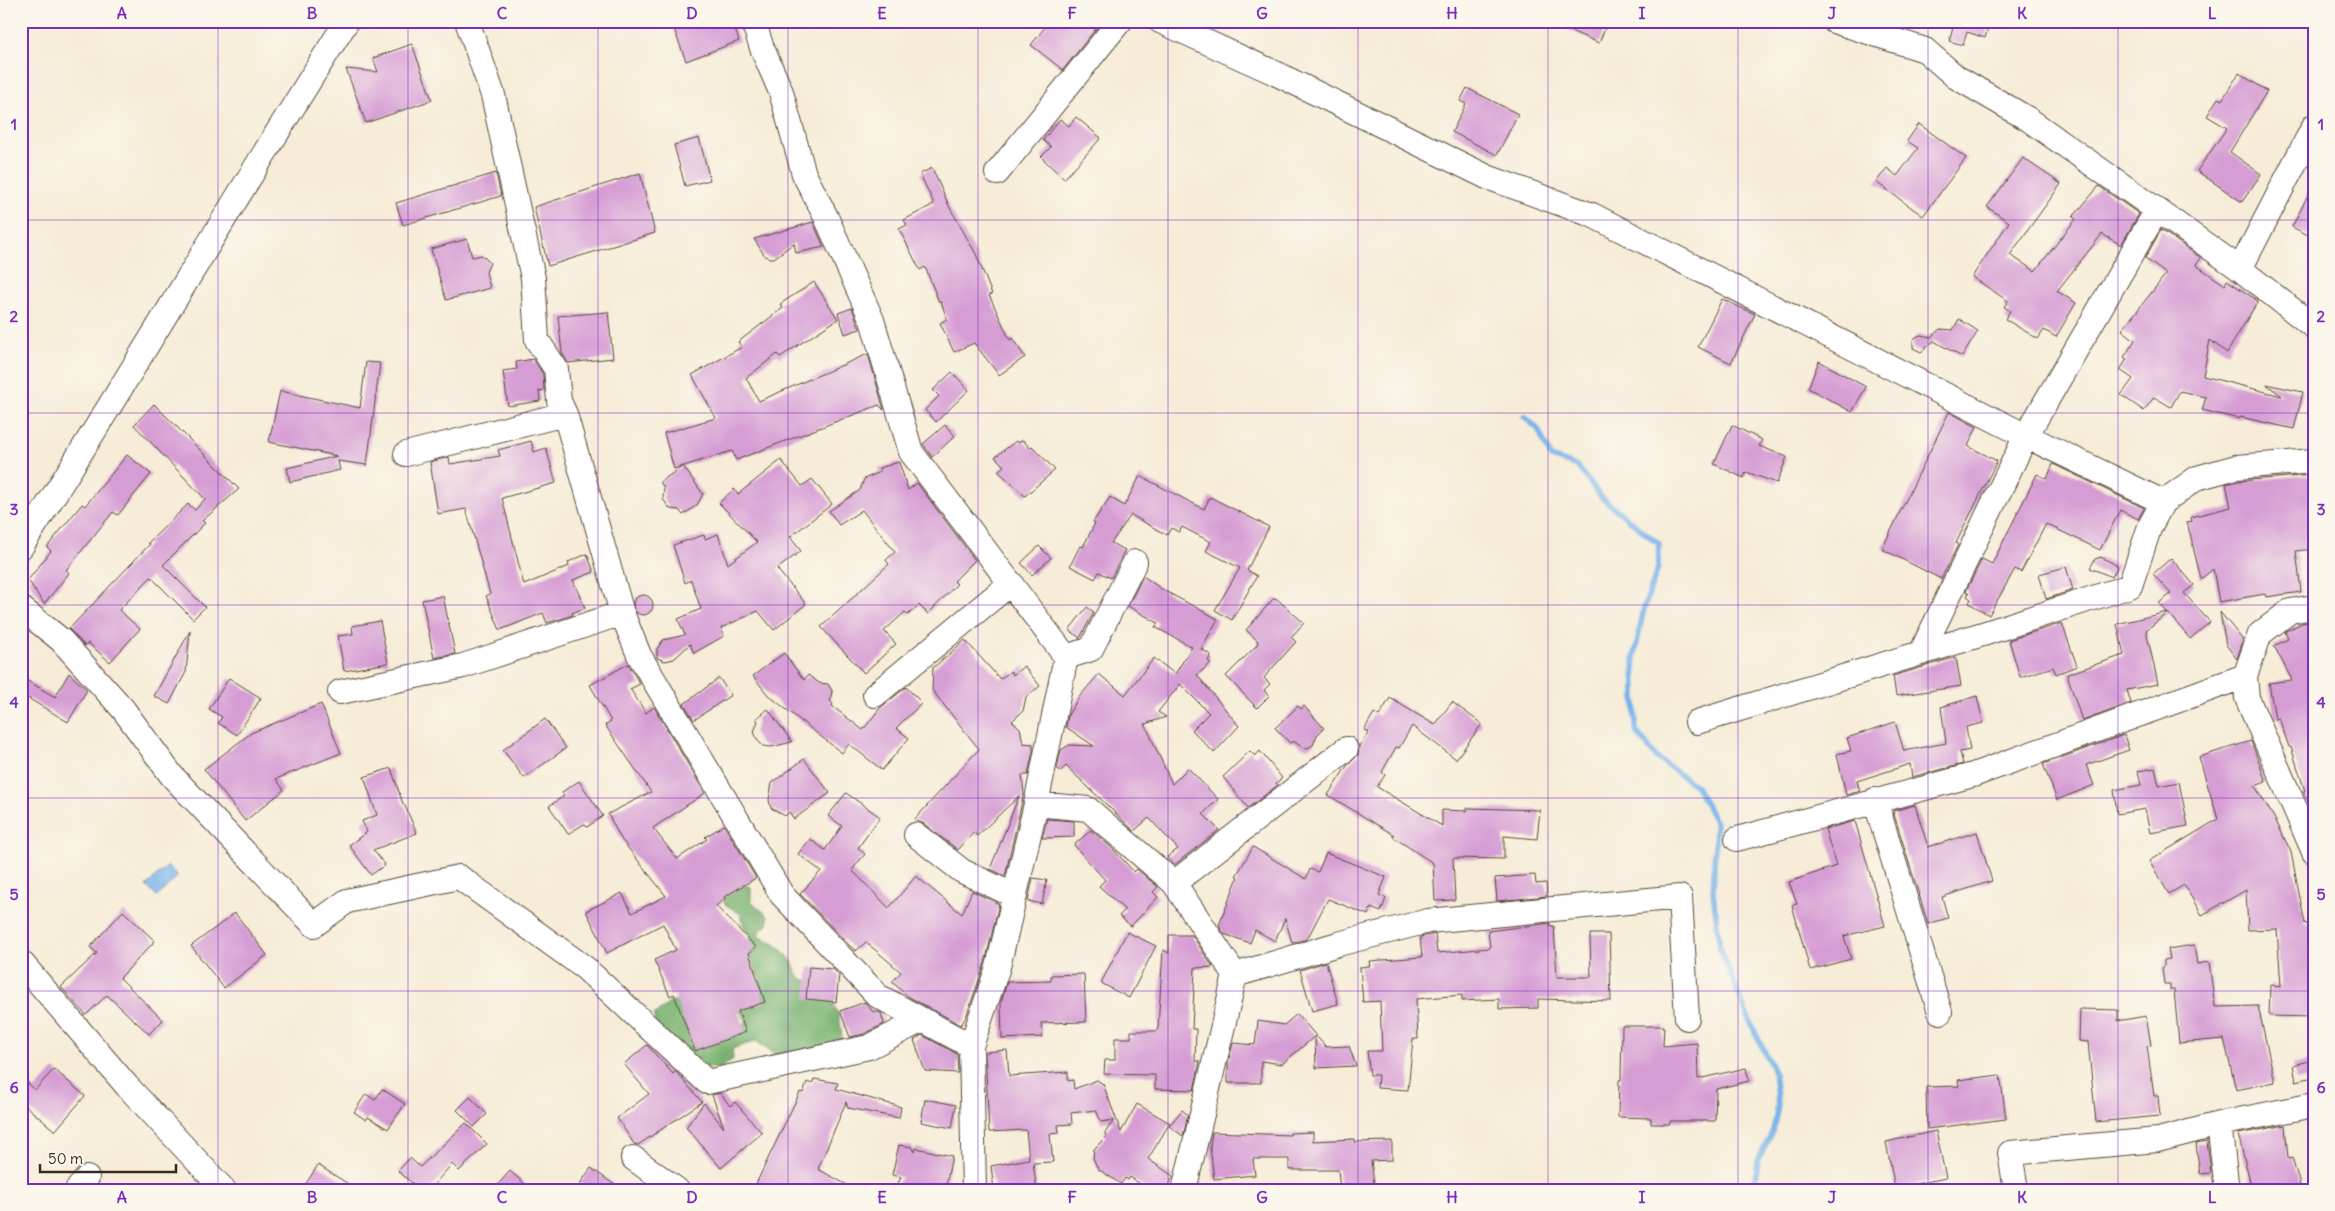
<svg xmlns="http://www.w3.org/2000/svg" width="2335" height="1211" font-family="Delius,sans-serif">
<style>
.forest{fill:#79b271;stroke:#5a6e48}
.water{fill:#78b4ea;stroke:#5a6f84}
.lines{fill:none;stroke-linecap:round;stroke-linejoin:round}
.stream{stroke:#78b4ea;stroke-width:5.5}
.building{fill:#d69dd4}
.minor-casing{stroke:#57473a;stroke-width:26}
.minor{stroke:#fff;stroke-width:24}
.grid{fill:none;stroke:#7b2cbf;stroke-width:1;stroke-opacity:0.55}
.neatline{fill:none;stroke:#7b2cbf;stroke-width:2}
.grid-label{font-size:16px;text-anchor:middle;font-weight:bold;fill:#7b2cbf}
</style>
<rect width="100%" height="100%" fill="#fbf7ec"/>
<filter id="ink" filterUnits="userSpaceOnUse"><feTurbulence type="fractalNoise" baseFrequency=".02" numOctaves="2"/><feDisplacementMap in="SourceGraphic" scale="10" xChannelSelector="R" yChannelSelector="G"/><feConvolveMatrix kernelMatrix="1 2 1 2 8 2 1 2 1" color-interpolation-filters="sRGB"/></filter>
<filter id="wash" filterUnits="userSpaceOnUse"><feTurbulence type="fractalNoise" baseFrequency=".0096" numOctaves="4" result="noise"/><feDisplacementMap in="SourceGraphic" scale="20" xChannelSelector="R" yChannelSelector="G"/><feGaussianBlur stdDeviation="1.12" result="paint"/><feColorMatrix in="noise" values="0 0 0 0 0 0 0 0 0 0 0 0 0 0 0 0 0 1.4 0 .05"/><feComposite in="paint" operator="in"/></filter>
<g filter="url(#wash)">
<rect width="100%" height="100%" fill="#f6ecd7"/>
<!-- forest -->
<path class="forest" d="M740,883L751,887V901L768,916V925L759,931L760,937C772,940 786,952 793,963C795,967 796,974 800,977C803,980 810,981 814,983C834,996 841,1017 842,1040L831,1048L780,1059L756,1041L732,1049L733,1059L720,1069L698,1066L654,1026L655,1014L672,1001H681L736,1030L747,1021L733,1003L755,989L761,978L750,969L747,945L751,937L744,927L741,914L726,905L721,898Z"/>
<!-- water -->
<path class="water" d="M168,866L178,876L157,897L146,886Z"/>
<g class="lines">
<!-- stream -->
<path class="stream" d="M1524,416L1538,429L1551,457L1577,466L1602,498L1659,544L1658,568L1644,608L1634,658L1636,731L1657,758L1696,786L1716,823L1713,892L1720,948L1747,1015L1774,1072L1778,1105L1773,1130L1758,1161L1754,1184L1756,1190"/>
</g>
<g id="blocks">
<!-- building -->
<path class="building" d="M671,21H732L739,41L686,61Z
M1050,21H1102L1063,70L1031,45Z
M1547,21H1608L1599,43Z
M1943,21H1990L1985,38L1967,32L1963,45L1949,41L1953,27L1943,24Z
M412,44L432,100L366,123L346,69L378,72L373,58Z
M2239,73L2267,91L2230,152L2261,174L2242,202L2197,171L2227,128L2207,116L2218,98L2222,100Z
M1467,88L1518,114L1497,155L1452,132L1466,104L1460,101Z
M1076,117L1101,138L1064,179L1041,157L1051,147L1043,140L1060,119L1069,126Z
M1919,124L1966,158L1923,216L1876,182L1887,168L1897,176L1918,148L1907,141Z
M699,138L710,180L685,186L674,145Z
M2023,158L2061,184L2010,255L2035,271L2076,219L2073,217L2099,186L2139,214L2121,245L2102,234L2057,291L2076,303L2056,337L2044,330L2038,339L2005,319L2010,311L2004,307L2008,301L1972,277L2009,222L1987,207Z
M932,168L950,208L976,254L992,294L989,295L1010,340L1012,338L1025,357L999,375L974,343L954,352L940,323L947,319L941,302H939L925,267L920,270L899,229L907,225L904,220L934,204L920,174Z
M496,173L501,196L403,225L396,203Z
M640,173L655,233L548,266L534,207Z
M2314,183V238L2292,227Z
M813,222L824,247L796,253L794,243L774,258H770L765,256L754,239Z
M2161,230L2201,258L2196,265L2225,285L2227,280L2258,301L2227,353L2210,340L2203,376L2282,396L2266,384L2303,392L2294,429L2240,417L2239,419L2202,410L2206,397L2180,391L2171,407L2154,397L2144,411L2121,395L2133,379L2120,370L2127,359L2124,357L2135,340L2122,330L2166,274L2145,258Z
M467,239L472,257L482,255L490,263L486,272L490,288L446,300L431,249Z
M814,282L838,319L780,357L777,354L746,378L759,401L868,354L884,410L879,405L736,460L732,451L674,469L664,433L716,418L692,375L742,347L738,342L783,308L780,304Z
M1722,299L1755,314L1731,363L1698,347Z
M852,308L860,329L845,334L838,313Z
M608,312L613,358L568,363L562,353L558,316Z
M1959,319L1978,331L1962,357L1934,341L1921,352L1913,348V340L1916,337L1920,335L1931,337L1940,329L1953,330Z
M533,359L543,374L544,390L539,391L540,401L508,406L503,371L517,369L516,362Z
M1819,361L1866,387L1852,412L1808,388Z
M366,362L380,363L367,465L338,461L340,470L290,482L287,468L337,456L269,442L280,391L360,408Z
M952,372L969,390L936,422L925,410L939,396L933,390Z
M154,404L239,489L202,521L205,523L163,565L205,607L193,619L151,577L119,610L140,629L110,662L88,643L85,646L69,629L150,544L148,543L188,504L195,510L205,499L134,425Z
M1949,412L1977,427L1968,446L1997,461L1956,543L1958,545L1941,579L1882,549Z
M945,425L955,436L932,457L923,444Z
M1732,425L1762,440L1759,446L1787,457L1777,483L1746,472L1744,478L1714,464Z
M1023,440L1030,448L1032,446L1055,470L1025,496L998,471L1004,466L995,457L1016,441L1018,443Z
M531,441L534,452L546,448L556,483L502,498L524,585L569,566L568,562L587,554L594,572L573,580L585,608L572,613L573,615L547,623L543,613L500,630L486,596L490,594L466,509L438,514L430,462L449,457L450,464L500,456L498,450Z
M127,455L151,474L118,515L113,512L66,570L69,573L44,604L28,580L51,551L47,547L82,504L85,506Z
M781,460L802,486L812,479L832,504L790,537L801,551L777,569L806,604L774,630L758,611L721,628L724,636L694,653L690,644L674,659L665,661L657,658V649L663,640L685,635L678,619L701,609L691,580L685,583L673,545L704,535L705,539L718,534L728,564L757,542L719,503L734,489L738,494Z
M899,462L908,490L917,483L975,560L954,581L957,584L928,614L919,605L908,615L905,612L884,631L896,644L864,673L821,627L889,564L886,560L895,552L862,510L839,525L829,511L860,490L864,479L880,472L879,468Z
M2053,464L2144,508L2138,519L2120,510L2100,550L2046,524L2021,572L2015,569L1989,615L1969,603L1971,599L1967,596L1969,593L1966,591L1982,559L1992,564L2037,474L2047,479Z
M683,466L703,494L697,505L683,515L679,510L670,509L663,499L664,488L660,482Z
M2314,475V549L2296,551L2301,592L2266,597L2265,594L2219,602L2213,569L2201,579L2187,522L2192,521L2191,517L2231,507L2226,484L2238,481Z
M1140,476L1204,509L1210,497L1269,527L1247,570L1257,576L1232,620L1215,610L1240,568L1206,551L1211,542L1182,527L1179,532L1171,528L1167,535L1131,515L1111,543L1125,550L1111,578L1099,572L1095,579L1070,566L1080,546L1083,547L1095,523L1093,522L1110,497L1124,506Z
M1039,546L1051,558L1032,575L1021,563Z
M2101,557L2118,566L2112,577L2090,568L2095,559Z
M2171,558L2194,585L2184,593L2210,622L2190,639L2168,613L2146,630L2158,684L2127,690L2131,703L2082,721L2067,674L2124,655L2117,624L2167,612L2159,603L2171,594L2153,574Z
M2066,567L2073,590L2046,599L2039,574Z
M1143,576L1163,590L1218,619L1201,649L1211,655L1208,661L1211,663L1197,675L1239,726L1214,753L1192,730L1209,713L1180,684L1158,712L1166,717L1145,724L1172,784L1188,768L1218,799L1203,814L1219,830L1174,865L1167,857L1178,849L1149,818L1134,831L1066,766L1060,772L1057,768L1061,750L1069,745L1094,746L1066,727L1068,715L1079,697L1099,674L1125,695L1154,658L1175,674L1192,647L1155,627L1158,623L1128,606Z
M633 605a10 10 0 1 1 20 0a10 10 0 1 1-20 0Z
M443,596L455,654L434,658L422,600Z
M1274,598L1277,599L1304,623L1291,637L1296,642L1267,674L1264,678L1270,684L1264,690L1269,696L1257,708L1226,676L1257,645L1258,641L1246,630Z
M1087,607L1094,612L1080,638L1069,630Z
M2220,612L2243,640L2237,659L2226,645Z
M380,621L388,663L344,671L338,636L353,634L352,626Z
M2314,621V808H2311L2303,791H2305L2291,747H2289L2279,718L2275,719L2269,683L2292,680L2274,646L2288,639L2285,632L2288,630L2302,623Z
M2062,623L2077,666L2056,674L2053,667L2020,677L2009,640Z
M190,631L186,672L169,704L154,696Z
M965,640L1000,679L1011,671L1013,675L1024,666L1040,686L1026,697L1023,711L1012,721L1020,728L1023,743L1033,744V752L1028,775H1022L1024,793L1005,876L990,869L1019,796L977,836L974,832L958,850L924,824L914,820L979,749L932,690L933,668Z
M784,653L804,680L808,675L819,683L828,684L832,691L830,701L833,704L832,706L863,730L880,708L906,687L922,703L896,728L909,738L882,770L849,744L842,753L768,695L753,676Z
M1956,657L1961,686L1896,696L1893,676Z
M628,664L640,684L630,689L646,713L654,707L705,793L653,828L677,859L707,839L705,837L724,825L756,878L724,897L725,899L716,906L756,947L749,953L765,1002L738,1011L746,1032L695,1051L674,994L670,996L654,960L676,950L663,924L607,953L586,911L622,893L632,913L666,896L621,839L608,814L651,792L605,725L611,721L590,685Z
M69,673L87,690L68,722L21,694V677L55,697Z
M229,678L261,698L237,735L218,723L222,717L209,709Z
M719,678L731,695L694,720L684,704Z
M1977,696L1983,723L1966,727L1970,750L1960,752L1963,764L1912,777L1910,764L1857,781L1860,791L1846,795L1837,754L1851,751L1847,738L1895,722L1904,751L1946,743L1941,707Z
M1390,698L1435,725L1452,702L1482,724L1456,759L1412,726L1399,748L1396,747L1382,772L1385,775L1377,787L1442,826V810L1467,811V808L1540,810L1537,839L1504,836V859L1453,858L1455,900L1435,901L1433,863L1393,837L1394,835L1328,795L1347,766L1358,755L1359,746L1369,732L1364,730L1374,713L1379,716Z
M321,704L341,753L276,779L284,790L245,821L204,769L251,733Z
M1298,706L1301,709L1304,706L1324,728L1317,735L1313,745L1308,748L1302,747L1293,741L1290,743L1275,728Z
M768,709L792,742L771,747L763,746L758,741L754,732L758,721L756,719Z
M545,719L566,748L524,778L503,750Z
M2124,735L2129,750L2086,765L2094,785L2057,800L2043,764Z
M2251,741L2266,782L2255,786L2276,821L2291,852L2305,924H2311L2314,1017L2269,1016L2270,985L2281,986L2277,929L2248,930L2246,890L2202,915L2184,885L2169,894L2149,861L2218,819L2199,757Z
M1250,751L1255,756L1260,751L1282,778L1276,783L1278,785L1248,808L1223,777Z
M804,759L830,793L794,819L789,812L785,816L771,808L769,800L772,783Z
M391,768L403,804H404L417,833L373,850L385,865L371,875L349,845L367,832L362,821L377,815L364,777Z
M2155,768L2159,786L2179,782L2188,826L2150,833L2145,809L2117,814L2114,790L2141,785L2138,771Z
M579,781L603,816L587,827L584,824L568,834L549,806L564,796L562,792Z
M846,793L880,817L858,848L865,854L852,870L889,908L916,876L962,914L972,891L999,904L985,963L966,1017L961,1025L909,997L892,982L901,972L866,942L856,951L850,946L800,894L821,871L798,854L810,839L825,850L842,826L828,816Z
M1915,805L1928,847L1977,832L1992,881L1942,897L1948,918L1928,924L1893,811Z
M1047,819L1074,821V837L1042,838Z
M1855,821L1885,926L1844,936L1851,959L1810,970L1792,905L1797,904L1789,882L1836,866L1825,829Z
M1091,830L1113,849L1134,872L1137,869L1158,887L1153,892L1158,897L1131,926L1119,916L1125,910L1099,886L1105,880L1074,845Z
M1253,847L1306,879L1310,869L1318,872L1326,853L1386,877L1379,895L1386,898L1381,912L1371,908L1368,915L1328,899L1307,939L1292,943L1285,918L1275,941L1255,930L1250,943L1224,934L1219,925L1238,877L1236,876Z
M1535,875L1536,884L1546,883L1547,896L1497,901L1495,878Z
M1033,878L1047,880L1042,904L1028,901Z
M123,911L155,941L120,978L163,1020L149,1034L107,995L86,1015L61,987L97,953L90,947Z
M235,913L267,955L224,988L191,946Z
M1550,923V926H1554L1557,977H1591L1590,934H1609L1611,1001L1538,999V1008L1499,1009V999L1462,1001V995L1416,999L1418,1039H1413L1408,1090L1377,1088L1378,1075H1370L1367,1051H1382L1380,1001L1363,1002L1360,967L1370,966L1369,961L1422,957L1420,937L1435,934L1437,953L1490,948L1488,931Z
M1127,932L1156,946L1129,998L1101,983Z
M1169,935H1192L1213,967L1195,968L1192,1029H1196L1195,1061H1200L1194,1090L1155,1089V1075L1104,1074L1105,1060H1115V1038H1131V1031H1157L1158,1028L1163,950L1169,953Z
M2194,945L2197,964L2209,962L2215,1007L2258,1006L2275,1082L2236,1090L2224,1039L2179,1043L2174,990H2170V984H2164L2162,967L2164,966V960L2170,959L2168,949Z
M1326,962L1338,1004L1312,1011L1300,970Z
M809,967L833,969L839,975L836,1002L806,999Z
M1084,974L1086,1022L1041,1023L1042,1037L1002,1039L1001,1002L1007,982L1051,981V975Z
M865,1002L872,1011L881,1013L884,1024L864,1034L850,1037L840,1011Z
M2080,1009L2118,1010V1021L2146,1016L2151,1045L2147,1046L2154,1096H2158L2160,1116L2096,1122L2088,1042L2079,1041Z
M1297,1014L1326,1047L1349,1046L1356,1066L1316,1068L1315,1036L1282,1064L1261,1061V1083H1228V1063L1233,1043L1255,1045L1258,1021L1284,1025Z
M1622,1026H1664L1663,1046L1697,1043L1698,1079L1746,1068L1749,1081L1716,1089L1715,1121H1670V1124H1651V1118L1618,1117L1619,1080H1621Z
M922,1035L957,1054L958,1073L925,1071L914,1040Z
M647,1045L673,1074L676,1071L677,1073L702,1102L638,1145L634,1144L617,1118L649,1094L624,1064Z
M1007,1050L1009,1076L1068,1072V1081L1073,1080L1074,1089L1097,1080L1103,1084L1121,1132L1137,1104L1170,1123L1148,1159L1173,1176L1167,1190H1149L1130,1177L1128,1180L1125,1178L1121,1184L1098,1169L1093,1158L1094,1149L1106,1137L1105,1133L1114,1120L1101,1122L1096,1110L1071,1113L1072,1124L1058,1125L1059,1133L1050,1134L1053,1162L1033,1163L1037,1190H994L991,1166L1029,1159L1026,1130L989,1132L985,1052Z
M2314,1060V1077L2296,1081L2293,1065Z
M54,1069L85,1096L55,1131L21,1102V1076L35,1090Z
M2000,1075L2006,1119L1927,1129L1926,1087L1959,1086L1958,1080Z
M814,1079L838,1083L836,1089L901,1107L899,1118L848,1108L846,1102L818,1169L856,1190H753L800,1092L803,1093L807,1082L812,1084Z
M382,1089L405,1104L388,1129L368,1117L366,1120L354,1112L366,1094L375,1100Z
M720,1093L730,1106L735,1102L762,1133L721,1168L686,1127L704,1103L724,1128L712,1095Z
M470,1097L487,1114L474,1127L457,1110Z
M925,1099L956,1105L952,1128L921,1122Z
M1182,1110L1188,1115L1183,1136L1169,1126Z
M466,1123L487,1144L459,1171L452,1164L429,1190H420L398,1171L410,1158L420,1167Z
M2285,1125L2288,1158L2292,1157L2300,1185L2280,1190H2252L2238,1134Z
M1936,1131L1946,1178L1895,1188L1886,1142Z
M1212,1132L1290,1135V1133L1313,1132V1141L1354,1139V1142L1392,1141V1160L1371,1161L1375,1190H1340L1338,1170H1289V1159H1253L1255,1175L1214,1179L1210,1147Z
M2207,1142L2211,1173L2200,1174L2196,1144Z
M899,1145L912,1147L915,1152L916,1148L952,1156L945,1190H895L901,1177L892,1175Z
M318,1165L358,1190H302Z
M591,1168L622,1190H576Z
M510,1171L532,1190H493Z"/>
</g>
</g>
<g filter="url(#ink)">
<use href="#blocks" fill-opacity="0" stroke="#57473a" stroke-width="1"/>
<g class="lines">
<defs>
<path id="minor" d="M467,21L493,95L533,278L537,340L556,369L559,401L565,414L622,613L639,655L782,895L878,996L971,1046
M753,21L762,48L781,92L804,174L826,217L872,320L911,452L1066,657L1036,804L998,967L971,1046L974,1190
M1160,21L1275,73L1487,177L1592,215L2026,436L2163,502
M1834,21L1925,50L1956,77L2028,119L2157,210L2240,269L2314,327
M997,173L1120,21
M2240,269L2314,126
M406,454L565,414
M21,547C133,373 236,195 347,21
M2314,607L2290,611L2260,634L2245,676L2247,698L2314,852
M21,608L61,640L123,709L172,776L314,925L347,901L459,877L585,968L707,1082L869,1047L920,1021
M1921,653L2026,436L2157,210
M1066,657L1091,649L1135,562
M340,692L463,666L622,613
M875,695L1011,583
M1697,722L1986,633L2130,586L2150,526L2163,502L2197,478L2236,467L2314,461
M1875,800L1940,1012
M1036,804L1088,809L1174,883L1235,975L1184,1190
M916,835L962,871L1015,896
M1737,839L1973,775L2245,676
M1174,883L1346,749
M21,962L127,1086L224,1190
M1235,975L1338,944L1428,921L1680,897L1687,1018
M2219,1124L2227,1190
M633,1158L677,1190
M77,1190L87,1178
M2016,1190L2010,1153L2158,1140L2219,1124L2314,1105"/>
</defs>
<!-- minor casing -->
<use href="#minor" class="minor-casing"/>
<!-- minor -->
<use href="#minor" class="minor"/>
</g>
</g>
<!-- grid -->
<path class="grid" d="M218,21V1190M408,21V1190M598,21V1190M788,21V1190M978,21V1190M1168,21V1190M1358,21V1190M1548,21V1190M1738,21V1190M1928,21V1190M2118,21V1190M21,220H2314M21,413H2314M21,605H2314M21,798H2314M21,991H2314"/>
<!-- margin -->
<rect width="2335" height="1211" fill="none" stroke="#fbf7ec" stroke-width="55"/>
<!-- scale -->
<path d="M40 1164v8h136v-8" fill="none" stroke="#3b2a1e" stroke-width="2.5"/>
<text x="48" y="1164" font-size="15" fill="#3b2a1e" stroke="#fbf7ec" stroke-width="4" paint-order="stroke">50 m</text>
<rect x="28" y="28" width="2280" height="1156" class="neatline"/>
<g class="grid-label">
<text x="122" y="19">A</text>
<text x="312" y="19">B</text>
<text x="502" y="19">C</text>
<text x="692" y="19">D</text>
<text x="882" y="19">E</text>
<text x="1072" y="19">F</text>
<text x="1262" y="19">G</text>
<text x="1452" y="19">H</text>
<text x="1642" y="19">I</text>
<text x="1832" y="19">J</text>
<text x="2022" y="19">K</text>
<text x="2212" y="19">L</text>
<text x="14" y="130">1</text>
<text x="2321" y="130">1</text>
<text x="14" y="322">2</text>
<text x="2321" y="322">2</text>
<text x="14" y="515">3</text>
<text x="2321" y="515">3</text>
<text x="14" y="708">4</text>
<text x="2321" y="708">4</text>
<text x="14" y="900">5</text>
<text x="2321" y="900">5</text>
<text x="14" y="1093">6</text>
<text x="2321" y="1093">6</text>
<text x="122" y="1203">A</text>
<text x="312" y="1203">B</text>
<text x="502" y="1203">C</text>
<text x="692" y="1203">D</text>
<text x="882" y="1203">E</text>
<text x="1072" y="1203">F</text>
<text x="1262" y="1203">G</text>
<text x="1452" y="1203">H</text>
<text x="1642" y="1203">I</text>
<text x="1832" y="1203">J</text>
<text x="2022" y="1203">K</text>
<text x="2212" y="1203">L</text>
</g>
</svg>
